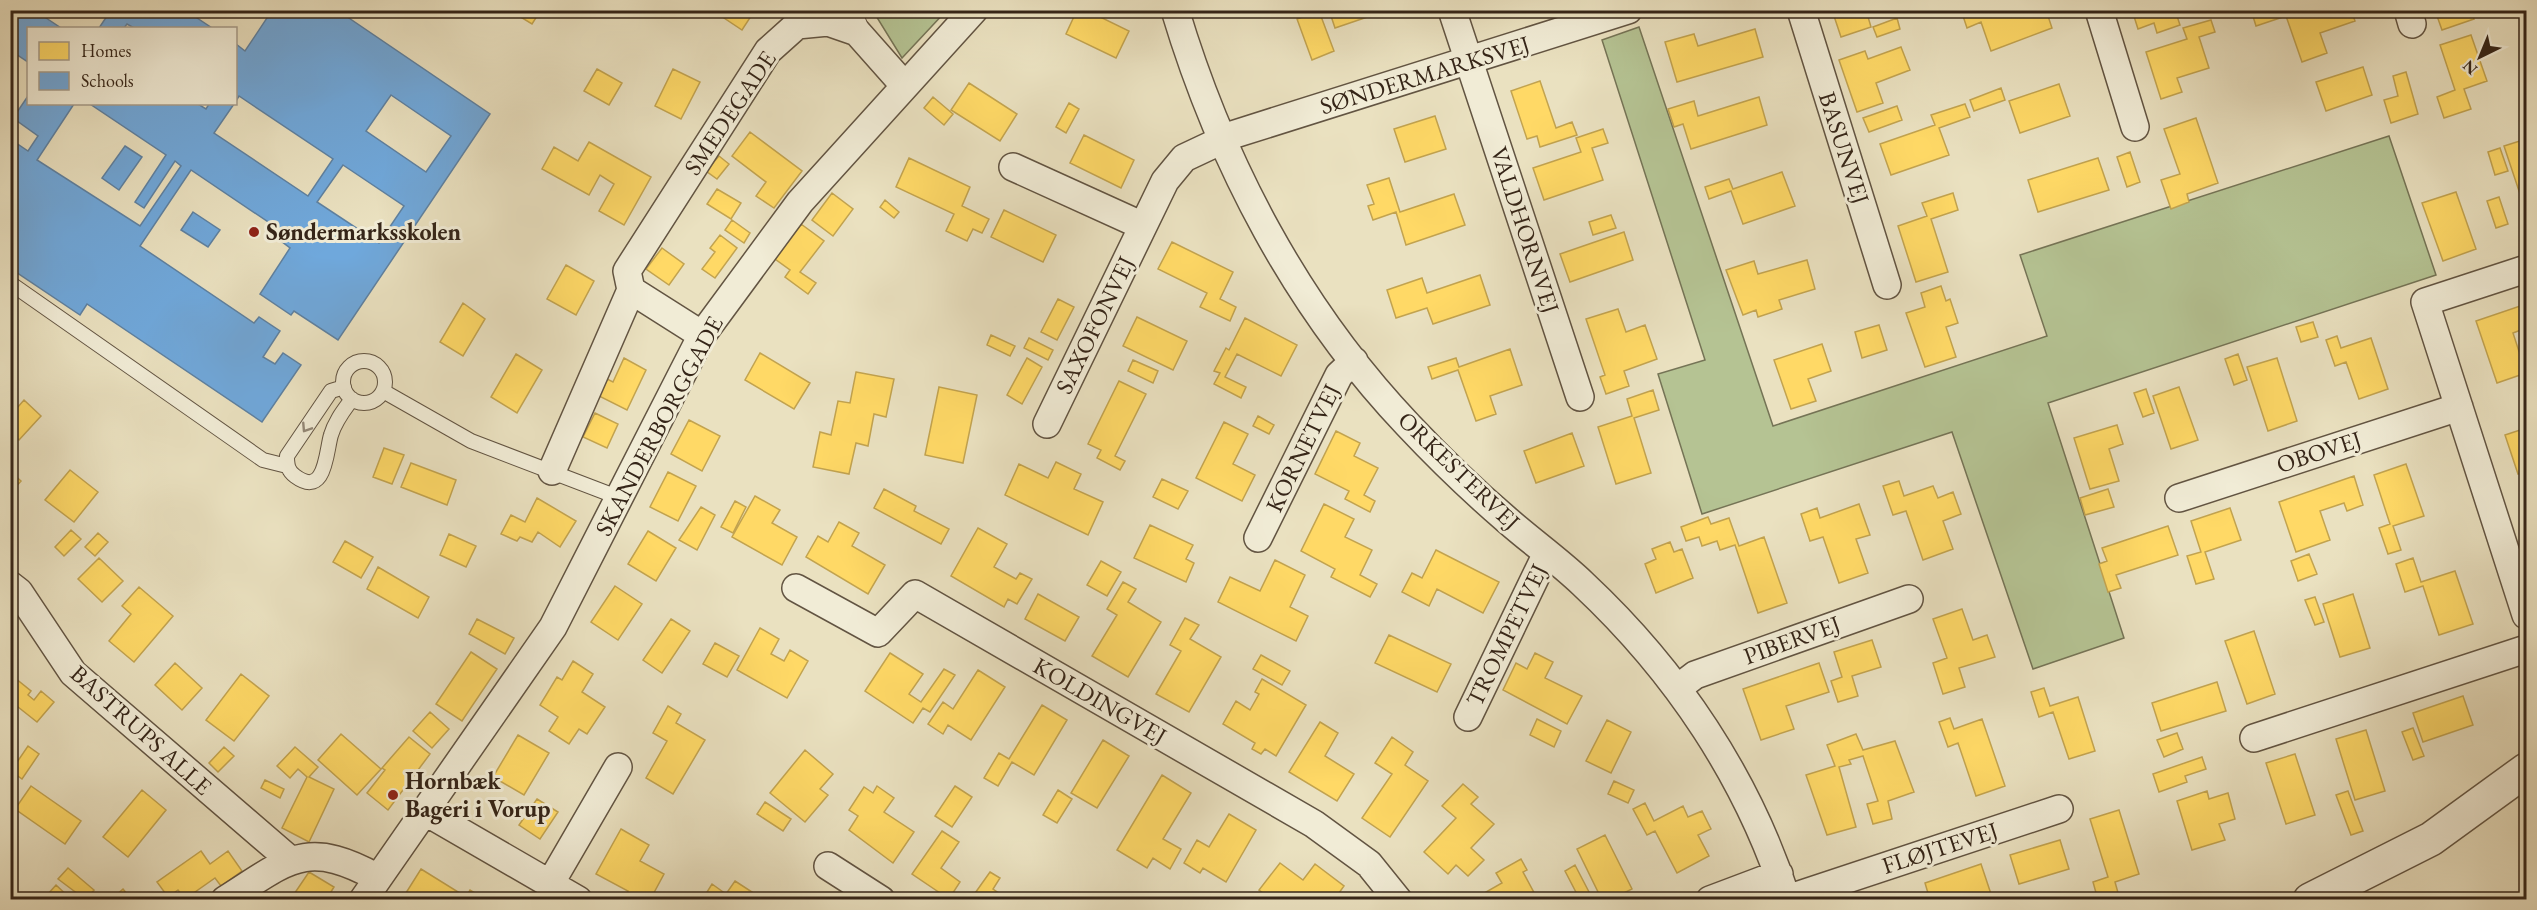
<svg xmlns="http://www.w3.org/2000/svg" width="2537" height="910" font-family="'EB Garamond',serif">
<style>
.green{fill:#b5c393;stroke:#757456;stroke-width:1.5}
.homes{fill:#ffd966;stroke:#c2a34f;stroke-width:1.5}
.schools{fill:#6fa8dc;stroke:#5e81a1;stroke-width:1.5;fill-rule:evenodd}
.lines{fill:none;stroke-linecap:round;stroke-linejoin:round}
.service-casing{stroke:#625442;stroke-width:16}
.minor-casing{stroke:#625442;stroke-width:30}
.tertiary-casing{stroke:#625442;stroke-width:36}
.service{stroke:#f1ecd6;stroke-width:14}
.minor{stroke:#f1ecd6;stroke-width:27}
.tertiary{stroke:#f1ecd6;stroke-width:33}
.oneway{stroke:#938877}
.poi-dot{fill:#8f2418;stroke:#f1ecd6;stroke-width:2}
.labels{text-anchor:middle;stroke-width:6;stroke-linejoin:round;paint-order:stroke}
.street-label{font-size:24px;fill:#352518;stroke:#f1ecd6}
.poi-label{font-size:24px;font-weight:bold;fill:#352518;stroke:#f1ecd6;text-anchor:start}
</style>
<rect width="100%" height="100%" fill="#eae1c0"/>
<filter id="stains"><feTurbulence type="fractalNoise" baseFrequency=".00333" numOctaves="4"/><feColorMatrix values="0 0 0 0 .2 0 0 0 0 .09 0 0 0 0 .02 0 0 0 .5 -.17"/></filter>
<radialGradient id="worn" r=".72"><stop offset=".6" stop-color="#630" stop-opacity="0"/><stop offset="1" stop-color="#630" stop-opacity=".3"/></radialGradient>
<!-- green -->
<path class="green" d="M873,11H946L902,58Z
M1639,27L1773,426L2047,336L2020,255L2389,136L2436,275L2048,403L2124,638L2033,669L1952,432L1702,514L1658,374L1705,360L1602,40Z"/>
<!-- homes -->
<path class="homes" d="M509,10H541L532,24Z
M712,10H755L742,30Z
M1077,10H1086L1129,31L1116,58L1066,34Z
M1329,10H1388L1335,28Z
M1832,10H1866L1871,27L1841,37Z
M1969,10H1993L1994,14L2005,10H2046L2052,28L1991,51L1981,22L1967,28L1962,13Z
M2132,10H2166L2168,16L2176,13L2180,25L2157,33L2154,23L2138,29Z
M2251,10H2351L2355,21L2320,33L2327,53L2302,62L2286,16L2256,26Z
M2451,10H2484L2472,15L2474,19L2442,30L2437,16Z
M1319,11L1334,51L1312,60L1297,19Z
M1897,18L1900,29L1877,37L1873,27Z
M2211,20L2215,32L2199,37L2209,68L2177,78L2182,92L2161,99L2146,52L2187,39L2183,28Z
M1755,29L1763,57L1677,82L1665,42L1694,34L1698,46Z
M2471,35L2487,81L2464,89L2471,109L2444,118L2437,97L2455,90L2440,45Z
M1901,47L1910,70L1876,83L1883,103L1857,112L1839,60L1865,51L1868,59Z
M2363,67L2372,95L2326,111L2316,82Z
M597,69L622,83L609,105L584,91Z
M673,69L700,82L681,119L655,106Z
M2406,72L2418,114L2391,123L2384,100L2398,96L2393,76Z
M1540,81L1556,128L1572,122L1577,135L1540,147L1537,136L1527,139L1511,91Z
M969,83L1017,114L1000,141L951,110Z
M2059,84L2070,116L2020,133L2009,101Z
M2001,88L2005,100L1974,111L1970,100Z
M933,97L953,114L944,125L924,108Z
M1759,97L1767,125L1691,149L1683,124L1674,127L1668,109L1694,101L1698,116Z
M1069,103L1079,109L1066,133L1056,127Z
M1965,104L1970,117L1939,128L1949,155L1891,175L1880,144L1935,125L1931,115Z
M1897,106L1902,120L1869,132L1863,118Z
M1435,116L1446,149L1405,162L1394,129Z
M2196,118L2218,183L2187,194L2189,202L2171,209L2161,180L2180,174L2164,129Z
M1603,129L1608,143L1592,148L1603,180L1544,200L1533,168L1581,152L1576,138Z
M750,132L802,171L774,208L756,196L766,182L732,156Z
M1084,135L1134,160L1121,188L1070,163Z
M2526,139V205L2524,206L2504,146Z
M589,142L651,177L624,225L599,211L614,184L600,175L589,195L542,169L554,147L578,161Z
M2500,148L2508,171L2495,175L2488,152Z
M2130,152L2140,182L2127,187L2117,157Z
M719,156L729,164L717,179L706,171Z
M909,158L970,187L962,206L989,219L982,233L973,229L967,241L946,231L954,214L896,187Z
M2098,158L2109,190L2038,212L2028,180Z
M1782,172L1795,206L1743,224L1731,191L1709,199L1705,187L1729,179L1733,189Z
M1389,178L1400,212L1454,194L1465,225L1406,245L1396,212L1373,220L1368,206L1374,204L1367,185Z
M717,189L741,203L731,219L707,204Z
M2456,192L2476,249L2443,261L2422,203Z
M832,193L853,209L833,236L812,220Z
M1953,193L1958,210L1931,219L1948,272L1916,282L1898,226L1927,216L1922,203Z
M2499,197L2508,224L2496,228L2487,201Z
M885,200L899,212L894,218L880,207Z
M1004,210L1056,235L1043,262L991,237Z
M1611,215L1616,228L1593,235L1589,222Z
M732,220L750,233L744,243L725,230Z
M801,224L824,241L800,272L816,283L808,294L785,277L790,270L775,259Z
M1624,232L1633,260L1570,282L1560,254Z
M720,235L737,248L715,278L702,269L715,252L710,248Z
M1172,242L1233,272L1220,299L1236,307L1230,321L1200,307L1207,293L1158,269Z
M662,248L684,264L669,285L646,269Z
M1807,260L1815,289L1779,300L1782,309L1758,317L1756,310L1743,315L1726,270L1754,261L1758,274Z
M566,265L594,281L576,315L547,299Z
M1480,275L1490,305L1433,324L1427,308L1396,318L1387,290L1422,278L1427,293Z
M1941,286L1946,301L1950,299L1958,323L1946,327L1956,357L1925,367L1906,313L1925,307L1921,293Z
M1058,299L1074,307L1057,340L1041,332Z
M463,303L485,319L463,356L440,342Z
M2526,304V328L2513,333L2526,373L2497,383L2476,321Z
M1618,309L1626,332L1645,325L1657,359L1624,371L1629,386L1606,394L1600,377L1605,375L1586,319Z
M1137,317L1187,341L1173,370L1123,346Z
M1245,318L1297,345L1281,376L1237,354L1225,377L1246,387L1241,398L1214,384L1220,373L1214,371L1226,348L1229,350Z
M2313,322L2318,337L2301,342L2296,327Z
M1879,325L1887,350L1862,358L1855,332Z
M991,335L1015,346L1010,356L987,345Z
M2337,336L2341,348L2371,338L2388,389L2359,399L2346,362L2335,366L2326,340Z
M1029,338L1053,350L1048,360L1024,348Z
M1822,344L1831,371L1808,379L1816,401L1791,409L1774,360Z
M1510,349L1522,385L1490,396L1496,414L1476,421L1458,370L1432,379L1428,367L1456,358L1459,367Z
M760,353L810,383L794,409L745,380Z
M516,354L542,370L517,413L491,397Z
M2238,354L2247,380L2234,385L2225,359Z
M624,358L646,370L627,410L593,393L601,376L613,382Z
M1027,358L1042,367L1022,404L1007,395Z
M2277,358L2297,421L2268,431L2247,367Z
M1133,360L1158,371L1153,383L1128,371Z
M856,372L894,379L886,417L874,414L868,446L856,443L849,474L813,467L820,432L831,435L838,401L850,403Z
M1119,381L1146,394L1115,456L1125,461L1120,470L1097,458L1101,450L1088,444Z
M939,387L977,395L963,463L925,455Z
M2179,387L2198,440L2171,449L2153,396Z
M2146,389L2154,413L2143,417L2134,393Z
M1653,390L1659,410L1634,418L1651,473L1616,484L1598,427L1632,416L1627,399Z
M24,400L41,416L19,440L10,432V416Z
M595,413L618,424L607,448L583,437Z
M1258,416L1274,425L1269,434L1253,426Z
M689,420L720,436L702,471L671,454Z
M1224,422L1248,434L1233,464L1255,475L1242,501L1196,478Z
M2117,425L2123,444L2109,449L2119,481L2090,489L2074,438Z
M2526,428V471L2518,474L2505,435Z
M1336,431L1360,443L1354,456L1378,468L1364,495L1375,501L1370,512L1345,499L1349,491L1315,474Z
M1572,433L1584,466L1536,483L1524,451Z
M384,448L404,455L392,484L373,477Z
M1056,462L1081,474L1074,489L1103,502L1088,535L1005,495L1019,464L1048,478Z
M411,463L456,480L447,505L401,487Z
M2406,464L2424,516L2393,526L2401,550L2388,554L2379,528L2390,524L2374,475Z
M70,470L98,492L74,522L45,500Z
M10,471L21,481L10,493Z
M668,472L696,486L678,521L650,507Z
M2354,476L2363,505L2347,511L2344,503L2320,511L2330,540L2296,552L2279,502Z
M1162,479L1188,491L1178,509L1153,497Z
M1899,481L1904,496L1933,486L1938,498L1953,492L1961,514L1943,521L1953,549L1923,560L1906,511L1893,515L1883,486Z
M884,489L916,506L914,511L949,529L941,544L874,508Z
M2108,489L2114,507L2085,515L2080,498Z
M755,496L780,510L772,523L797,537L782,565L732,537Z
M537,498L576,521L560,547L538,532L532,542L520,537L517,541L501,534L511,515L525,522Z
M735,501L746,507L733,533L721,527Z
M1324,504L1354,519L1345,537L1372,550L1360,575L1377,584L1370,597L1331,577L1335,569L1301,551Z
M1859,504L1870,535L1856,539L1868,573L1839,583L1823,537L1810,541L1801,514L1817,508L1820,518Z
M701,507L715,515L697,550L679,540Z
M2230,508L2241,540L2205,552L2214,579L2196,584L2187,556L2201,552L2191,521Z
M1708,517L1711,524L1729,518L1739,546L1764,537L1787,603L1758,613L1735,545L1720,550L1717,541L1702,546L1699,537L1686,541L1681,527Z
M839,522L859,533L852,546L885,565L868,594L806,557L818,536L828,542Z
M1150,525L1193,545L1186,559L1194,563L1186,582L1134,558Z
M2168,526L2178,555L2116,575L2121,588L2108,592L2099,564L2107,561L2102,548Z
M978,528L1007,544L994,567L1016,579L1020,573L1032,579L1017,604L1008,599L1004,607L951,576Z
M71,530L81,539L64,556L55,547Z
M648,531L676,548L656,581L628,564Z
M98,533L108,542L95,556L85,547Z
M449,534L476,546L466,567L440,555Z
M345,541L373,557L361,578L333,562Z
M1670,542L1674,552L1682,549L1693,578L1656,593L1645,564L1656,559L1652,549Z
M1436,550L1499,582L1483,613L1437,589L1429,606L1402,592L1412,573L1422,578Z
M2309,554L2317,574L2298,581L2291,561Z
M99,558L123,581L102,602L78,579Z
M2413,558L2421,582L2455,571L2473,624L2439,635L2423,586L2405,592L2396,564Z
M1275,560L1305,575L1290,607L1308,616L1296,641L1218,602L1230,577L1260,591Z
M1101,561L1121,572L1107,596L1087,585Z
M378,567L429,597L418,618L367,589Z
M1123,582L1136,589L1128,602L1161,622L1128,677L1092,656L1117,615L1107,609Z
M615,586L642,604L618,640L591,622Z
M139,587L173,616L134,662L109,641L131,614L122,606Z
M1038,594L1079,617L1065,641L1025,619Z
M2353,594L2370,648L2340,657L2323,604Z
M2315,597L2324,622L2315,625L2305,600Z
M1962,609L1973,640L1987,635L1995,657L1959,668L1965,687L1943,694L1933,663L1947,658L1933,619Z
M1185,618L1199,625L1190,639L1221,657L1189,712L1156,694L1181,651L1170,645Z
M477,619L514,638L505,654L469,634Z
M671,619L690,631L662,673L643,660Z
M760,628L779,639L771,654L784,661L790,650L808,661L787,698L737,670Z
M2254,631L2275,694L2247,704L2225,641Z
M1389,635L1451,664L1437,692L1375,663Z
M1872,640L1881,667L1852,676L1858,696L1838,702L1831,681L1842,677L1834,652Z
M715,643L739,656L727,677L703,664Z
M471,652L497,669L462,721L436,704Z
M890,653L923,674L909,694L921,702L944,669L955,675L930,712L923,708L913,723L865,691Z
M1535,653L1553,662L1545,678L1582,696L1567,724L1503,690L1516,663L1527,669Z
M1261,655L1290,671L1282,685L1253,669Z
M573,661L593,674L582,692L605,707L587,734L579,729L569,744L549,731L558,717L540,705L557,677L562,680Z
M175,663L202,688L182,710L155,685Z
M1819,663L1829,692L1786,706L1794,729L1761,740L1743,689Z
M978,670L1005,687L971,740L948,725L943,734L928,724L943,702L953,709Z
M10,674L31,691L28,695L34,700L41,691L54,702L37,722L18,707L10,716Z
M241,674L269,696L234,741L206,720Z
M1262,679L1306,705L1276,756L1265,749L1261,754L1252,749L1255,743L1223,724L1236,701L1250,710L1259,694L1255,692Z
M2217,682L2226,711L2161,731L2152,703Z
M2044,688L2050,706L2078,697L2095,751L2069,759L2053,712L2039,717L2031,692Z
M2463,696L2473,725L2423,742L2413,713Z
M1042,705L1067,720L1034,775L1012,762L998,786L984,778L999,753L1009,759Z
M668,706L681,714L676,723L705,740L673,794L646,778L667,741L653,733Z
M430,712L449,729L432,748L413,731Z
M1950,718L1954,729L1982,719L2005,786L1976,796L1958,743L1948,747L1939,722Z
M1537,719L1561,731L1554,747L1530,735Z
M1607,720L1631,732L1611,773L1586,761Z
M1320,722L1338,733L1325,756L1354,774L1337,801L1289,772Z
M2413,728L2424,756L2413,760L2402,732Z
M2366,730L2385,791L2355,800L2336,739Z
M2177,733L2183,749L2164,757L2157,740Z
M341,734L381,769L357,795L318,760Z
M1856,734L1863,750L1895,741L1914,792L1888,801L1892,819L1873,824L1867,804L1878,801L1863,756L1849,760L1851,764L1839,767L1856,827L1827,835L1806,775L1835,766L1827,745Z
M518,735L549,753L524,795L493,777Z
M409,737L430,754L388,810L367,793L385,770L382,768Z
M1392,737L1413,752L1405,765L1428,781L1390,837L1362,818L1392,774L1375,763Z
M1103,740L1129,756L1097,808L1071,793Z
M28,746L39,754L22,779L11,771Z
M224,747L234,756L218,772L209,763Z
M295,747L318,767L309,777L334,789L309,842L282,828L307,777L298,769L290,778L277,766Z
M805,750L833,774L820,789L828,795L805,822L770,793Z
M2295,754L2315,815L2286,824L2266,763Z
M2202,757L2206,769L2185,776L2187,782L2159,792L2153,774Z
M1162,775L1191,793L1163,839L1181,849L1170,869L1153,858L1147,868L1117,850Z
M265,780L284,789L280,798L261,788Z
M1614,781L1634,790L1628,803L1608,794Z
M1463,784L1478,797L1471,804L1494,824L1471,848L1484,860L1468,876L1456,865L1448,874L1424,852L1456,818L1442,806Z
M31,786L81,821L65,844L15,809Z
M877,786L894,798L884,812L914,832L893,863L849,830L858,816L849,810L864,787L873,793Z
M955,786L972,797L952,827L935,816Z
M142,790L166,810L128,857L103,837Z
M1058,790L1072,799L1057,823L1043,815Z
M2207,791L2209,799L2228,793L2235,819L2219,824L2225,840L2192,850L2177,801Z
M2348,791L2363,831L2351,835L2336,795Z
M537,799L558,812L540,839L519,825Z
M765,802L791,819L783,831L757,814Z
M1645,803L1654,821L1683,806L1688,817L1702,811L1711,829L1698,835L1709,856L1677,873L1655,831L1647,835L1633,809Z
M2119,810L2139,874L2115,882L2120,900H2098L2093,882L2108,877L2090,819Z
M1229,814L1256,830L1226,882L1203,868L1200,873L1184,863L1197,840L1209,847Z
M621,829L649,845L640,861L664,874L650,900H623L628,891L596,874Z
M942,831L959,842L941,868L960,882L949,899L912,874Z
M1605,835L1632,889L1610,900H1602L1577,849Z
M2060,840L2069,869L2019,884L2010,855Z
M201,851L210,864L228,851L242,871L221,886L215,878L185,899L178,890L168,897L157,882Z
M1521,859L1527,870L1523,872L1538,900H1472L1502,883L1496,873Z
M1280,863L1303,880L1315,864L1344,886L1334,900H1272L1259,890Z
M1981,864L1993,900H1930L1925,883Z
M1575,865L1589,892L1579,898L1565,871Z
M68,868L94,890L86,900L58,879Z
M421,869L466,897L470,890L485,899L411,900L404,896Z
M309,872L334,887L326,900H290Z
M990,872L1000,878L993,889L1009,900H977L973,896Z
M735,881L752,892L747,900H702L712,884L726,894Z
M56,885L72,900H55L48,894Z
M123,889L132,900H119L115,896Z
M1913,893L1915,900H1904L1903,896Z
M264,894L272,896L278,900H255Z"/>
<!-- schools -->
<path class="schools" d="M10,10H34L61,28H28V62L10,50Z
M106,10H185L212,28H134L127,24L124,28H99L109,13Z
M263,10H337L490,114L338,340L294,311L291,315L260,294L290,248L281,241L286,234L191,170L140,246L254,323L259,317L280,331L263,357L275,364L283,353L301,365L262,422L87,304L80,315L10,268V139L28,151L38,136L13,118L28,96V104H74L37,160L140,226L181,166L175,161L144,208L135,202L166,155L90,104H198L206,109L209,104H234L214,133L308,196L333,159L239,96L236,101V44L245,51L269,15ZM391,95L451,136L426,172L366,131ZM343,165L404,206L379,243L317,202Z
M125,146L142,157L119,190L102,178Z
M193,212L220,230L208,247L181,230Z"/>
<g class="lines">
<defs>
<path id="service" d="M854,10L861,27L857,32
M10,283L263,460L287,466
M343 382a21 21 0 1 1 42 0a21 21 0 1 1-42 0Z
M344,387L331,391L287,456C287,465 288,471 295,476C326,499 326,451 331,435C335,421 344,410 352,399
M383,391L471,441L620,498"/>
<path id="minor" d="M1175,10C1221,163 1297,308 1408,425C1439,458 1472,490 1507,520C1532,542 1559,561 1583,584C1676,671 1748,778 1787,900
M1452,10L1580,397
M1801,10L1887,285
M2099,10L2135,127
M2408,10L2412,24
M1013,167L1143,226
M2526,269L2425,302L2526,615
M631,290L702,335
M1047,424L1165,181L1184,158L1235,134L1628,10
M552,471L631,290L627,271L768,51L797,25L828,22L857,32L904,85
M2179,498L2459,407
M1258,538L1339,375L1354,361
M10,585L19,592L73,673L289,859
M796,588L878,633L915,594L1314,824L1369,864L1398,900
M1678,688L1695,675L1909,599
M1468,717L1547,553
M2254,738L2526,649
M426,812L578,900
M828,866L881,900
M550,884L618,767
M1787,899L2059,809
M225,900C287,861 305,838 376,877
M363,900L553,627L702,335L800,202L974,10
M1710,900L1779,874"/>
<path id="tertiary" d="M2310,900L2431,839L2526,770"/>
</defs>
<!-- service casing -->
<use href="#service" class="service-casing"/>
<!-- minor casing -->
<use href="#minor" class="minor-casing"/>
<!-- tertiary casing -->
<use href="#tertiary" class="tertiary-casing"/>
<!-- service -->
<use href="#service" class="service"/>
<!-- minor -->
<use href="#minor" class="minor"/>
<!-- tertiary -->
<use href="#tertiary" class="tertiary"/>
</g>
<!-- one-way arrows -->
<defs><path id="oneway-chevron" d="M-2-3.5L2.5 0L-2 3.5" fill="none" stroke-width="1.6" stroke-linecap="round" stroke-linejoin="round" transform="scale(1.5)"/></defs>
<use class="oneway" href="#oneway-chevron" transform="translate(306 428) rotate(123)"/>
<!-- markers -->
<g class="poi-dot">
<circle cx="254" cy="232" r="6"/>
<circle cx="393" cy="795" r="6"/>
</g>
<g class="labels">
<!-- street labels -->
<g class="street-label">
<text transform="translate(1425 75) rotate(-17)" y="8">SØNDERMARKSVEJ</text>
<text transform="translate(730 113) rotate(-56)" y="8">SMEDEGADE</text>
<text transform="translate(1844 148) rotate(72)" y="8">BASUNVEJ</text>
<text transform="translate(1525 230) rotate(72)" y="8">VALDHORNVEJ</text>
<text transform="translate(1095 325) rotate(-64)" y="8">SAXOFONVEJ</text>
<text transform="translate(659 426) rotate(-62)" y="8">SKANDERBORGGADE</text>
<text transform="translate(1303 448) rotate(-64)" y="8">KORNETVEJ</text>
<text transform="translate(2319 452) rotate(-18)" y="8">OBOVEJ</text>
<text transform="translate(1459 471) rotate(44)" y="8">ORKESTERVEJ</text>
<text transform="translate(1507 635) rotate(-64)" y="8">TROMPETVEJ</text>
<text transform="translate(1792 640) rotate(-20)" y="8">PIBERVEJ</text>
<text transform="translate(1100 701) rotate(30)" y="8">KOLDINGVEJ</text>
<text transform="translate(141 730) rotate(42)" y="8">BASTRUPS ALLE</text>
<text transform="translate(1940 848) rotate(-18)" y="8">FLØJTEVEJ</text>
</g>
<!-- poi labels -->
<g class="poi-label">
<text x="266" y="240">Søndermarksskolen</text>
<text x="405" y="789">Hornbæk<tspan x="405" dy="28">Bageri i Vorup</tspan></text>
</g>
</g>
<!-- margin -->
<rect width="2537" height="910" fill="none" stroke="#eae1c0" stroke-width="36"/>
<rect x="12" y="12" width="2513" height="886" fill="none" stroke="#352518" stroke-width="3"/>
<rect x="18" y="18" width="2501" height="874" fill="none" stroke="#352518" stroke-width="1.5"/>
<!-- legend -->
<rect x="27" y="27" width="210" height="78" fill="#f1ecd6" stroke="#a69c8a" stroke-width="1.5"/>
<rect x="39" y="42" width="30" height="18" fill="#ffd966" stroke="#a69c8a" stroke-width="1.5"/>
<text x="81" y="57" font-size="18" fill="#352518">Homes</text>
<rect x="39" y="72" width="30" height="18" fill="#6fa8dc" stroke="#a69c8a" stroke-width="1.5"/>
<text x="81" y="87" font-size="18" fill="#352518">Schools</text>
<!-- north arrow -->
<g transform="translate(2480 57) rotate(223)" stroke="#f1ecd6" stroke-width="4.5" paint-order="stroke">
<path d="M0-4.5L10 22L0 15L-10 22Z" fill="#352518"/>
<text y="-9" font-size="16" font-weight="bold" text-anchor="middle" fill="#352518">N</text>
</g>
<rect width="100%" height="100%" filter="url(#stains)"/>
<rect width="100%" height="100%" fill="url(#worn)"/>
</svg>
